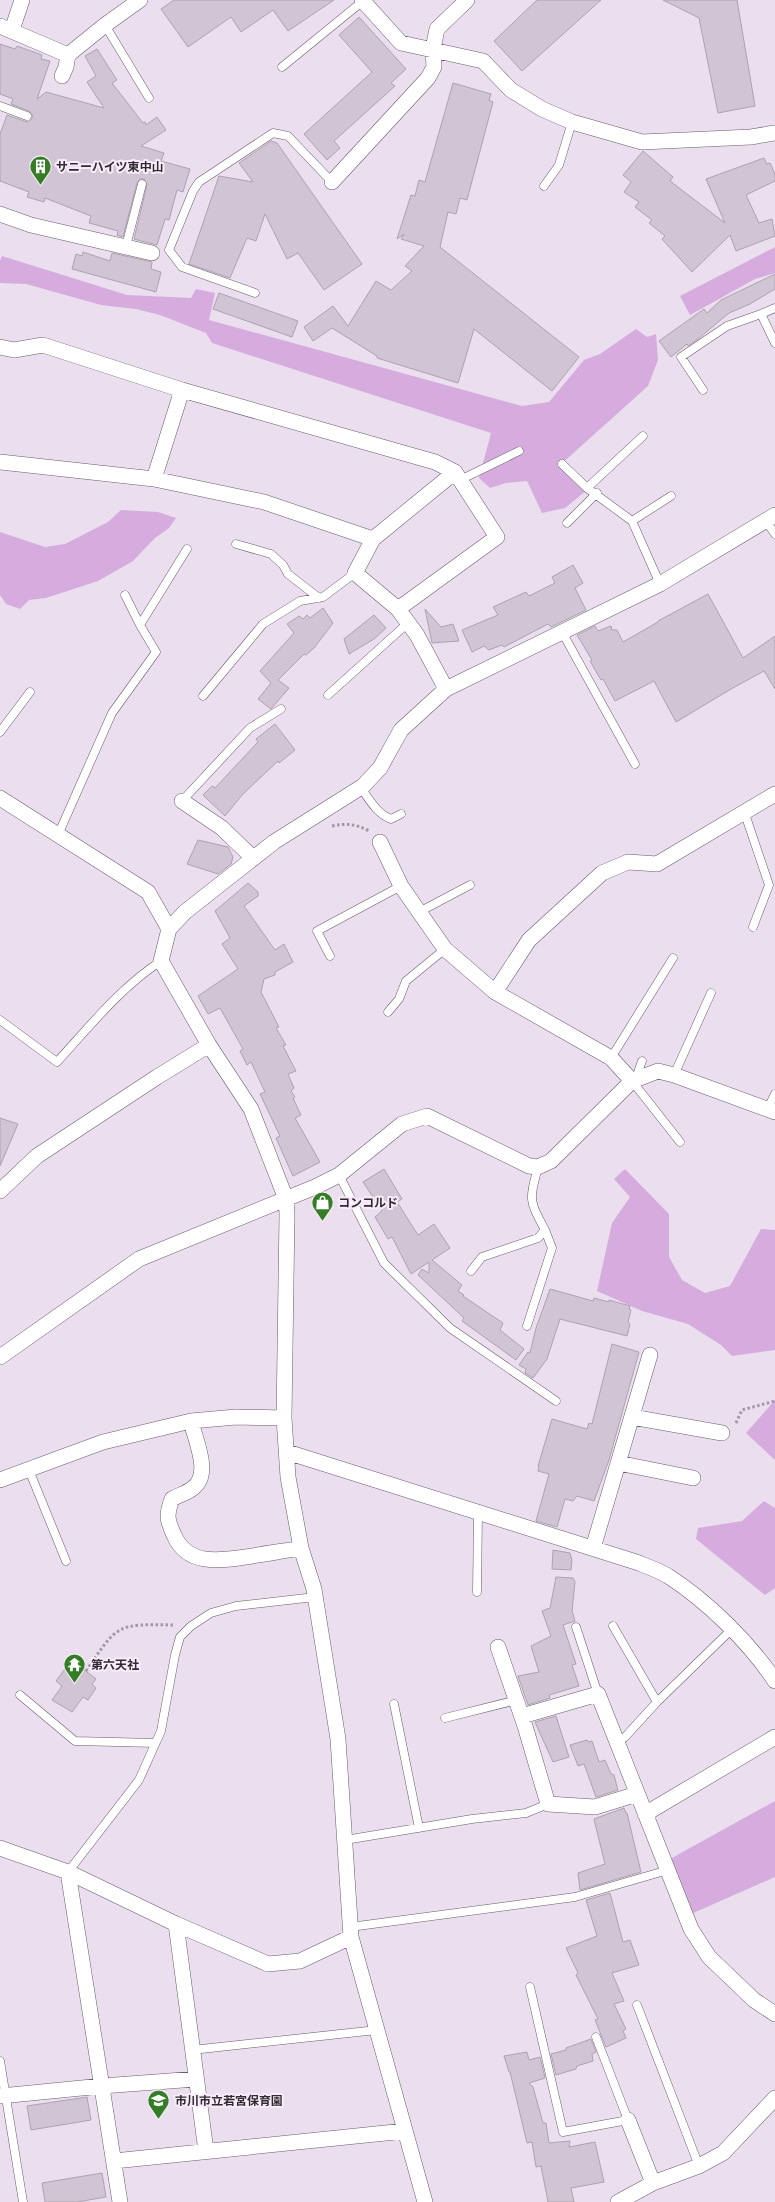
<svg xmlns="http://www.w3.org/2000/svg" width="775" height="2202" font-family="'Noto Sans','Noto Sans JP',sans-serif">
<style>
.green{fill:#d6acde}
.building{fill:#d1c4d4;stroke:#aea2b1}
.lines{fill:none;stroke-linecap:round;stroke-linejoin:round}
.lane-casing{stroke:#685c6a;stroke-width:9}
.street-casing{stroke:#685c6a;stroke-width:16}
.path{stroke:#a298a4;stroke-width:3;stroke-dasharray:2.5 2.5;stroke-linecap:butt}
.lane{stroke:#fff;stroke-width:8}
.street{stroke:#fff;stroke-width:15}
.labels{text-anchor:middle;stroke-width:4;stroke-linejoin:round;paint-order:stroke}
.poi-label{font-size:12px;font-weight:bold;fill:#302b31;stroke:#f9ebfb;text-anchor:start}
</style>
<rect width="100%" height="100%" fill="#ebdeee"/>
<!-- green -->
<path class="green" d="M775,247V273L755,279L690,315L680,296Z
M2,256L127,295L191,298L196,289L215,293L209,320L522,406L549,402L584,360L600,354L636,329L647,337L656,334L658,360L648,386L559,466L587,490L565,508L542,513L527,481L506,483L490,488L479,478L491,433L212,343L206,333L160,315L136,309L101,305L26,284L0,283V261Z
M121,510L158,512L176,518L169,528L155,538L133,561L98,581L46,598L29,600L20,609L6,604L0,595V532L45,547L65,544L108,522Z
M625,1169L669,1214V1257L682,1280L705,1293L730,1286L761,1229L775,1230V1350L732,1356L721,1345L688,1324L642,1311L597,1291L612,1223L630,1197L614,1179Z
M775,1400V1460L746,1433Z
M764,1501L775,1508V1588L765,1595L696,1539L698,1528L742,1521Z
M775,1801V1877L691,1914L670,1859Z"/>
<!-- building -->
<path class="building" d="M174,0H334L288,31L273,10L241,32L231,17L188,47L161,9Z
M537,0H601L522,71L494,41Z
M663,0H737L755,106L718,113L699,18Z
M359,17L406,69L391,83L395,86L334,141L340,148L327,160L304,134L372,72L339,35Z
M0,44L15,49L17,46L42,55L41,59L50,61L37,99L46,92L104,108L87,82L96,76L85,56L97,49L117,80L112,83L143,123L145,122L146,125L157,117L166,130L141,146L164,153L161,161L190,169L183,192L177,190L169,220L165,219L157,245L134,239L147,185L144,179H140L137,183L123,237L117,235L118,231L89,223L91,216L45,198L44,202L27,197L29,192L0,181V134L7,115L27,122L31,120L33,116L29,111L11,104L13,99L0,94Z
M453,83L491,94L489,100L493,102L467,200L460,198L456,214L448,212L440,247L579,357L552,391L474,329L458,383L377,358V356L332,328L313,341L304,327L333,306L348,326L376,281L391,290L412,271L405,266L424,246L401,239L404,234L397,239L411,195L415,196L419,180L425,182Z
M271,141L277,143L362,264L324,290L298,253L287,259L265,214L256,241L247,238L230,278L189,264L219,176L253,182L239,163Z
M643,151L673,177L670,181L725,223L706,179L764,158L767,164L770,163L775,174V181L746,195L759,223L772,219L775,236L736,251L730,235L692,272L662,239L665,236L649,223L652,220L635,207L639,202L624,192L631,182L623,175Z
M83,252L110,261L112,253L152,262L151,269L161,272L156,292L72,269L76,254L82,256Z
M775,274V289L750,304L729,313L698,339L688,346L687,344L671,357L659,341L704,309L707,313L721,300Z
M219,293L298,321L292,337L213,309Z
M573,565L583,583L575,588L586,610L551,627L548,624L504,647L502,645L489,650L484,646L472,652L462,630L498,615L493,607L526,592L529,596L555,583L552,577Z
M708,594L743,658L775,636V689L764,671L731,689L676,722L654,681L615,701L603,679L601,680L590,661L592,660L577,635L595,626L598,631L611,626L612,630H617L623,642L658,622V621Z
M323,608L333,623L314,648L306,655L304,654L278,680L289,688L271,709L258,699L271,683L260,671L294,633L287,624L299,616L303,619L307,615L310,618Z
M425,609L441,627L453,624L459,641L432,643Z
M374,615L386,628L374,639L349,654L344,639Z
M275,724L295,750L279,763L278,761L243,794L225,816L203,795L212,786L215,788L258,742L256,739Z
M198,840L228,847L233,857L231,864L218,874L187,864Z
M248,883L258,892V896L244,906L275,950L284,944L293,962L275,972V975L264,979L261,992L279,1027L276,1028L286,1045L283,1046L296,1071L288,1074L294,1088L291,1091L295,1097L293,1098L301,1115L295,1118L320,1162L293,1176L276,1138L280,1136L260,1094L265,1092L251,1062L247,1065L240,1051L243,1049L220,1008L208,1014L198,996L238,969L222,944L230,938L215,911Z
M0,1118L18,1124L0,1166Z
M384,1169L402,1199L397,1202L418,1235L434,1224L450,1248L432,1260L462,1285L458,1291L464,1295L463,1296L503,1323L500,1330L524,1349L516,1360L462,1321L464,1318L418,1275L422,1269L429,1273V1262L411,1274L392,1237L388,1239L375,1217L382,1211L363,1182Z
M550,1289L593,1301L594,1298L609,1302V1300L630,1306L629,1309L631,1310L628,1322L630,1324L627,1336L560,1319L547,1359L533,1378L525,1373L526,1369L519,1365L528,1352L530,1353L536,1328Z
M612,1344L639,1352L609,1460L594,1501L577,1496L573,1501L565,1499L557,1527L536,1521L549,1474L538,1471L539,1466H538L552,1419L587,1429L589,1423L592,1424Z
M553,1550L570,1553L572,1560L571,1570L552,1569Z
M556,1577L573,1578L575,1582L572,1611L575,1621L563,1625L576,1664L572,1665L579,1686L549,1695L550,1698L528,1705L518,1676L539,1672L531,1646L551,1636L542,1611L550,1608Z
M68,1665L74,1671L78,1665L96,1679L92,1684L96,1688L88,1700L83,1697L72,1712L52,1700L62,1686L56,1681Z
M556,1716L569,1757L553,1762L535,1722Z
M587,1740L588,1742L592,1741L599,1762L605,1760L611,1774L614,1775L618,1790L596,1797L584,1764L578,1766L570,1745Z
M624,1808L626,1813H627L641,1872L580,1890L578,1873L605,1864L594,1819Z
M610,1893L623,1942L630,1940L639,1965L612,1973L624,2001L614,2004L626,2029L623,2031L626,2038L606,2047L595,2020L598,2019L576,1975L578,1973L566,1948L597,1936L586,1900Z
M591,2039L596,2052L592,2054L593,2061L577,2066L576,2069L556,2075L551,2054L566,2050V2048Z
M527,2052L529,2060L540,2057L545,2078L529,2083L533,2087L543,2123H546L549,2143L570,2141L569,2147L595,2142L604,2182L571,2188L574,2202H548L541,2166L536,2167L532,2142L527,2143L510,2072H509L504,2056Z
M87,2097L91,2120L31,2130L27,2106Z
M102,2173L106,2197L77,2202H45L42,2183Z"/>
<g class="lines">
<defs>
<path id="lane" d="M105,25L149,98
M282,67L363,1
M0,106L27,116
M544,186L559,165L572,122
M126,246L142,184
M255,293L182,267L169,250L193,191L199,182L273,133L288,136L332,182
M775,308L761,314L775,343
M703,390L681,357L727,326L761,314
M643,436L587,488L632,521L660,584
M562,464L587,488
M460,480L519,451
M765,520L775,534
M632,521L671,496
M567,523L597,493
M236,544L271,554L283,565L288,574L319,598
M125,595L140,625
M562,632L635,764
M328,695L408,623
M203,696L263,624L300,601L323,597L355,573
M0,732L30,692
M361,788C369,799 377,814 391,819L401,814
M182,801L250,728L281,709
M744,811L769,885L753,927
M58,835L112,713L156,652L140,625L187,549
M419,912L470,885
M330,956L317,931L401,886
M388,1012L399,999L406,981L445,949
M0,1020L57,1062C90,1026 121,987 161,961
M611,1058L673,958
M674,1075L711,993
M636,1078L642,1061
M632,1081L680,1142
M767,1110L775,1094
M339,1175L384,1263L450,1328L556,1401
M471,1271L482,1257L538,1238L545,1230C529,1200 529,1201 538,1167
M527,1326L552,1248L545,1230
M29,1470L66,1561
M477,1592L478,1513
M613,1626L657,1702
M576,1627L598,1694
M20,1695L75,1741L155,1743
M394,1704L419,1828
M445,1718L517,1700
M616,1742L625,1737L657,1702L732,1629
M345,1840L472,1819L526,1813L548,1804
M68,1872L139,1780L161,1731L175,1655L180,1637L191,1626L211,1613L236,1606L315,1597
M350,1927L575,1897L668,1870
M530,1987L563,2132L628,2120L596,2037
M637,2005L699,2166
M192,2050L377,2030
M0,2061L23,2202"/>
<path id="street" d="M362,0L401,43L483,61L511,90L542,109L572,122L642,142L751,137L774,133
M0,26L68,55
M12,30L22,0
M62,76L66,67L68,55L105,25L140,0
M332,182L428,78L434,67L433,49L437,29L467,0
M0,214L31,225L152,253
M0,347L14,350L43,345L182,390L435,462L455,472L497,537L398,609
M0,462L154,479L264,502L373,539L355,573L398,609L417,635L446,689
M154,479L182,390
M373,539L455,472
M0,798L148,892L169,929
M182,801L222,828L253,858
M380,842L401,886L445,949L495,992L611,1058L632,1081
M495,992L529,940L602,873L628,862L657,864L775,794
M0,1191L37,1156L157,1077L209,1045
M0,1357L139,1259L315,1187L339,1175L402,1124L427,1116L529,1166L538,1167L551,1161L632,1081L658,1071L674,1075L775,1112
M632,1417L722,1433
M191,1421C195,1440 212,1474 193,1488C187,1493 179,1495 172,1499C166,1515 167,1520 174,1535C188,1568 223,1560 252,1556C268,1553 285,1551 301,1548
M287,1452L636,1562C646,1566 658,1570 668,1576C707,1601 749,1642 775,1681
M618,1463L693,1478
M0,1480L103,1442L191,1421L236,1417L284,1418
M593,1548L650,1355
M498,1647L525,1726L548,1804L595,1807L637,1794
M522,1716L598,1694L691,1929L709,1957L754,2000L775,2014
M645,1814L775,1737
M0,1848L68,1872L176,1924L268,1964L300,1961L351,1937
M68,1872L120,2202
M176,1924L206,2151
M0,2096L102,2086L196,2079
M628,2120L653,2183
M114,2161L405,2131
M425,2202L351,1937L338,1739L314,1589L301,1548L288,1477L284,1418L287,1214L286,1199L251,1109L209,1045L161,961L169,929L185,912L274,842L363,786L380,768L401,730L446,689L660,584L775,515
M618,2202L653,2183L699,2166L723,2153L775,2098"/>
</defs>
<!-- lane casing -->
<use href="#lane" class="lane-casing"/>
<!-- street casing -->
<use href="#street" class="street-casing"/>
<!-- path -->
<path class="path" d="M332,826C346,823 356,824 369,831
M736,1423L742,1410L775,1401
M86,1671C118,1624 116,1624 173,1625"/>
<!-- lane -->
<use href="#lane" class="lane"/>
<!-- street -->
<use href="#street" class="street"/>
</g>
<!-- icons -->
<defs>
<symbol id="building-pin" viewBox="-11 -11 22 30"><path d="M0 17L-7.5 6A9.5 9.5 0 1 1 7.5 6Z" fill="#337e25" stroke="#f9ebfb"/><path d="M-4-6H4V6H1V3H-1V6H-4ZM-2.5-4.3h1.7v1.8h-1.7ZM.8-4.3h1.7v1.8H.8ZM-2.5-1h1.7V.8h-1.7ZM.8-1h1.7V.8H.8Z" fill="#fff"/></symbol>
<symbol id="shop-pin" viewBox="-11 -11 22 30"><path d="M0 17L-7.5 6A9.5 9.5 0 1 1 7.5 6Z" fill="#337e25" stroke="#f9ebfb"/><path d="M-5-2.5h2.3a2.7 3.5 0 0 1 5.4 0H5L5.5 6h-11ZM-1.5-2.5h3a1.5 2.3 0 0 0-3 0Z" fill="#fff"/></symbol>
<symbol id="temple-pin" viewBox="-11 -11 22 30"><path d="M0 17L-7.5 6A9.5 9.5 0 1 1 7.5 6Z" fill="#337e25" stroke="#f9ebfb"/><path d="M0-6L5-2H3V0L6.5 2.5H4V6H1.5V3h-3V6H-4V2.5H-6.5L-3 0V-2H-5Z" fill="#fff"/></symbol>
<symbol id="school-pin" viewBox="-11 -11 22 30"><path d="M0 17L-7.5 6A9.5 9.5 0 1 1 7.5 6Z" fill="#337e25" stroke="#f9ebfb"/><path d="M0-5L7-2L0 1L-7-2ZM-4 1L0 2.5L4 1V4Q0 6-4 4Z" fill="#fff"/></symbol>
</defs>
<g fill-rule="evenodd">
<use href="#building-pin" x="28" y="154" width="25" height="34"/>
<use href="#shop-pin" x="310" y="1190" width="25" height="34"/>
<use href="#temple-pin" x="62" y="1652" width="25" height="34"/>
<use href="#school-pin" x="146" y="2088" width="25" height="34"/>
</g>
<g class="labels">
<!-- poi labels -->
<g class="poi-label">
<text x="56" y="171">サニーハイツ東中山</text>
<text x="338" y="1207">コンコルド</text>
<text x="91" y="1669">第六天社</text>
<text x="175" y="2105">市川市立若宮保育園</text>
</g>
</g>
</svg>
